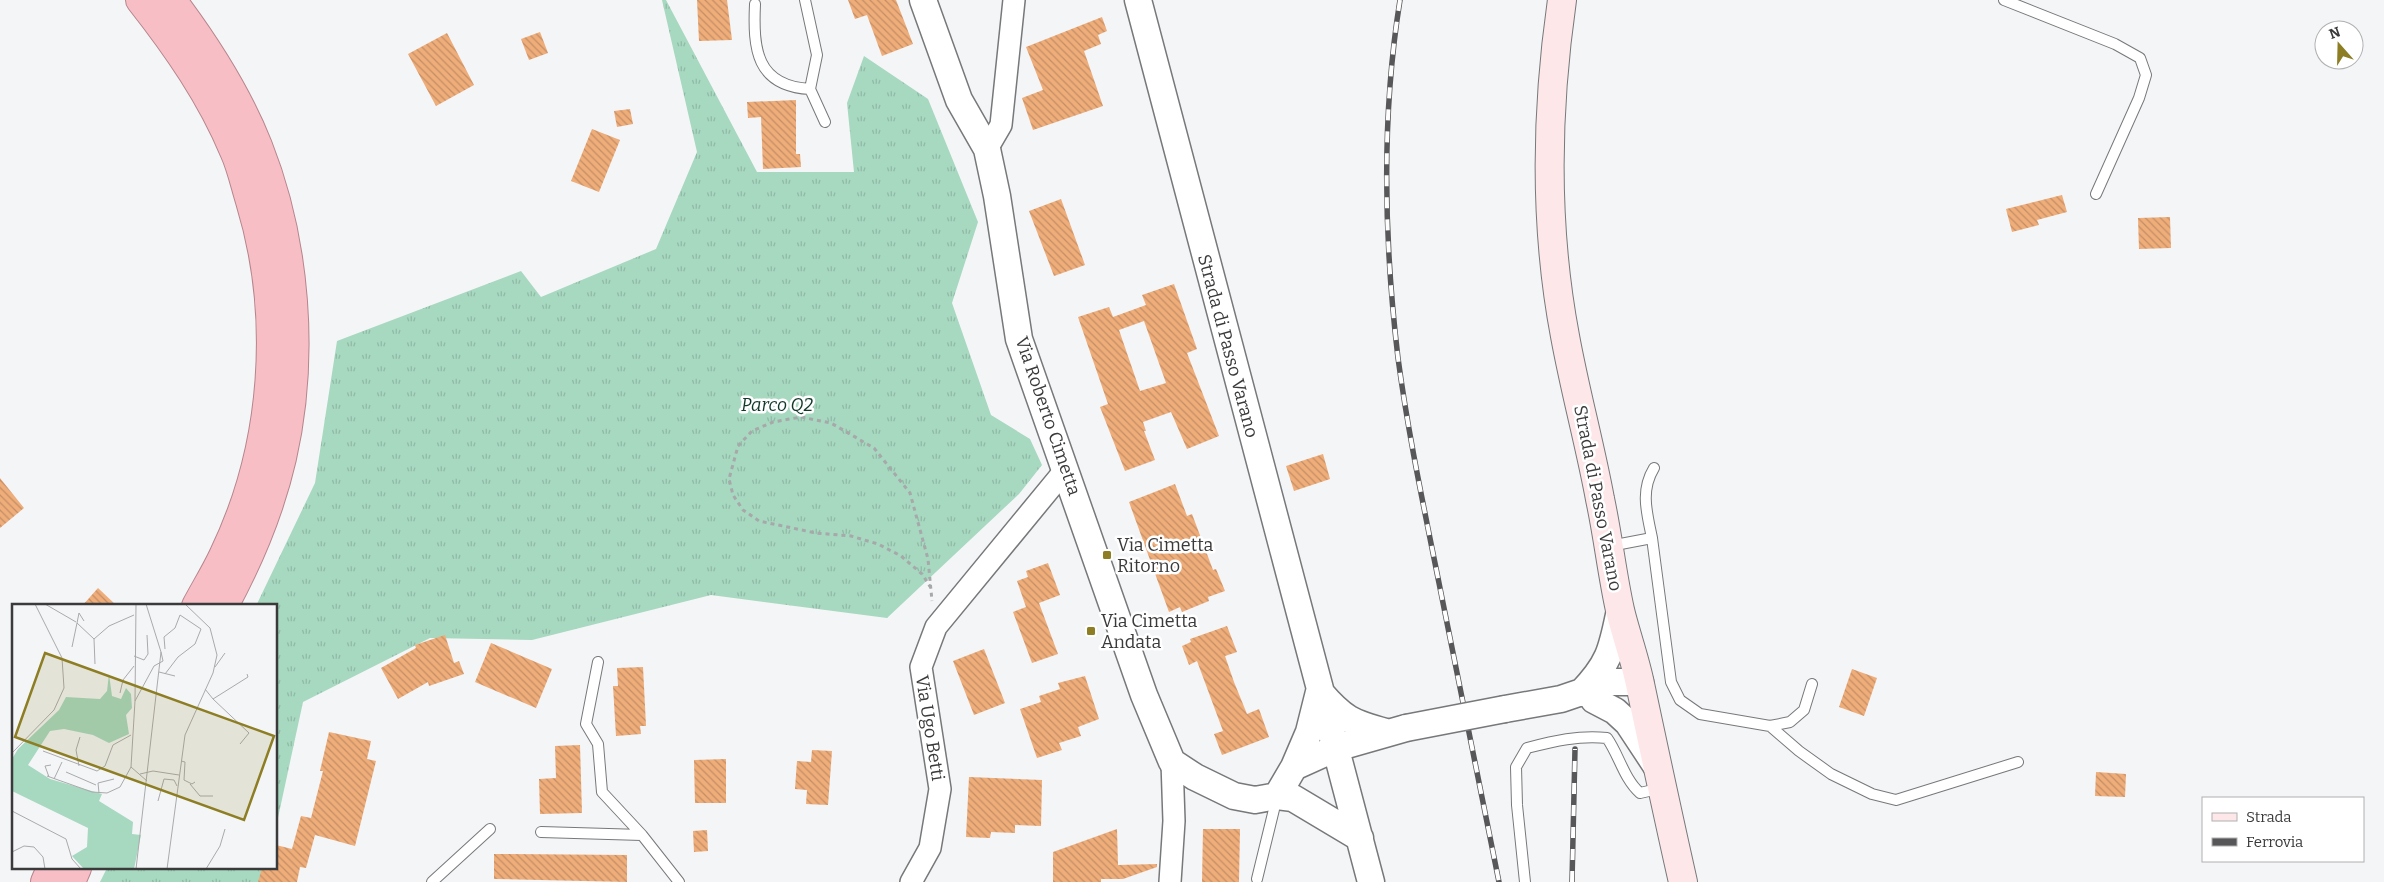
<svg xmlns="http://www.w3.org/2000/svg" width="2384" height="882" font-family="Bitter,serif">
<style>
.grass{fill:url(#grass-tufts)}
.building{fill:url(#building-back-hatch);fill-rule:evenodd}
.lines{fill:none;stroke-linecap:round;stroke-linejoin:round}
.service-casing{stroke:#77787a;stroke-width:12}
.minor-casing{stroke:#77787a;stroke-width:24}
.tertiary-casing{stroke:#77787a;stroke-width:29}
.secondary-casing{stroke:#77787a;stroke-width:30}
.trunk-casing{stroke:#b5858c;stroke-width:30}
.path{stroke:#a7a8aa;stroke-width:3;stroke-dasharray:4 4;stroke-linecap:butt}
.service{stroke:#fff;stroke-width:10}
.minor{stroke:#fff;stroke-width:21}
.tertiary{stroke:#fff;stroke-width:26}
.secondary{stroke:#fde7e9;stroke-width:28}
.trunk{stroke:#f8bec6;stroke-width:28}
.rail-casing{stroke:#575759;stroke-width:5.5}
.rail{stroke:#fff;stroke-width:4;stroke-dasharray:11;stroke-linecap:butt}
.tertiary-bridge-casing{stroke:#77787a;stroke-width:29;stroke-linecap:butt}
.tertiary-bridge{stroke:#fff;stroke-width:26}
.poi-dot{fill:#8d7d23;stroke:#fff;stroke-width:2}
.labels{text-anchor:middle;stroke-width:5;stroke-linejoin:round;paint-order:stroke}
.street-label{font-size:18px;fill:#3a3a3b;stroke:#fff}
.park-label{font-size:18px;font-style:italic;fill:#103728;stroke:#fff}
.poi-label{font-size:18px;fill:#3a3a3b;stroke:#fff;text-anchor:start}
.inset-road{fill:none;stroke:#aaaaac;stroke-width:1}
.view{fill:#8d7d23;fill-opacity:0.15;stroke:#8d7d23;stroke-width:2.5}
.inset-edge{fill:none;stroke:#3a3a3b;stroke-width:2.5}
</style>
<defs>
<pattern id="grass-tufts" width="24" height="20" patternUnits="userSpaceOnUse" patternTransform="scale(1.25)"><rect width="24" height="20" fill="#a7d8c0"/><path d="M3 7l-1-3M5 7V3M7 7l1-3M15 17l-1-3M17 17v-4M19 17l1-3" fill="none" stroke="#90baa6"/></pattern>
<pattern id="building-back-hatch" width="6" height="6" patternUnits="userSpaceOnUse" patternTransform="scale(1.25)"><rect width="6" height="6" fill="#efad7a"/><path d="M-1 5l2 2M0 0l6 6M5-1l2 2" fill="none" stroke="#c38e65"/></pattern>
</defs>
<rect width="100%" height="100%" fill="#f4f5f7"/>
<!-- grass -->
<path class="grass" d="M662,0H666L757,172H854L847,103L864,56L928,99L978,222L952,303L991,415L1030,439L1042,465L1019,494L887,618L711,595L532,640L430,638L303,702L276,827V606H256L315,483L337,341L521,271L541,297L656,249L697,152Z
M107,868H267L264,882H100Z"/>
<!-- building -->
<path class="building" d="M697,0H727L732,40L699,41Z
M848,0H896L913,44L882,56L867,15L855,19Z
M1102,17L1107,31L1098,35L1101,44L1084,51L1103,106L1033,130L1022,98L1043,90L1026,47Z
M540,32L548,53L529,60L521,39Z
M447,33L474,85L436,106L408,54Z
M796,100V154H800L801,167L763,169L761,117L748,118L747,102Z
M630,109L633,124L617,127L614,111Z
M592,129L620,140L599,192L571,181Z
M2062,195L2067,212L2037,220L2039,225L2012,232L2006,209Z
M1061,199L1085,265L1054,276L1029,211Z
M2170,217L2171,248L2139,249L2138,218Z
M1174,284L1197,349L1187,353L1219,436L1187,449L1171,412L1143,422L1146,431H1144L1155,460L1125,471L1100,407L1108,404L1078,317L1109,307L1113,317L1146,305L1142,295ZM1144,321L1166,383L1140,391L1119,330Z
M1323,454L1330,479L1294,491L1286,466Z
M0,478L24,508L0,528Z
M1175,484L1187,516L1192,514L1213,570L1216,569L1225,591L1208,597L1209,601L1182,612L1180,607L1169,612L1129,502Z
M1048,563L1060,595L1039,603L1058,654L1032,663L1013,612L1026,607L1017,581L1028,577L1026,571Z
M98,588L117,606H82Z
M1227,626L1237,652L1225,656L1234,682L1247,714L1259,709L1269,737L1222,755L1214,734L1223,731L1197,661L1189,665L1182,646L1191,642L1190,639Z
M445,635L454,663L459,661L464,674L429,686L428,682L398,699L381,668L416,648L415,645Z
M491,643L552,669L536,708L475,682Z
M984,649L1005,703L974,715L953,661Z
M643,667L646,726H640L641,734L616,736L613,686H618L617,668Z
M1852,669L1877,678L1864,716L1839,707Z
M1085,676L1099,719L1078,727L1081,736L1059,743L1062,750L1037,758L1020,709L1041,702L1039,696L1060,689L1058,683Z
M329,732L371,741L367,759L376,761L355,846L315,835L306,868L300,867L297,882H258L262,868H276V845L292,849L301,816L311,818L323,771H320Z
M580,745L582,813L540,814L539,779L556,778L555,746Z
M812,750L832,751L828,805L806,804L807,790L795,789L797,761L811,762Z
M726,759V803H695L694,760Z
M2096,772L2126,774L2125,797L2095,796Z
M969,777L1042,780L1041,826L1015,825V833L991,832L990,838L966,837Z
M1117,829L1118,865L1157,864V867L1123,879H1101V882H1053V852Z
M1203,829H1240L1239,882H1202Z
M707,830L708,851L694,852L693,831Z
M494,854L627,855V882L494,879Z"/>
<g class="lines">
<defs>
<path id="service" d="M805,0L817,55L810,89L825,122
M2004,0L2115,44L2140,58L2146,75L2139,98L2096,194
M755,4C753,49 756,86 810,89
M1652,538C1647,513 1640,491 1654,468
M1610,546L1652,538L1671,682L1680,700L1700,714L1770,726L1790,722L1804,710L1812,684
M598,662L586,724L598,744L602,792L642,835L679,882
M1770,726L1799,751L1831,774L1872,794L1896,800L2018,762
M541,832L642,835
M1257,879L1277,797
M432,882L490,829
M1525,882L1517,805L1516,767L1527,748C1554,741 1579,735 1607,738C1619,755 1624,779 1640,793L1662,788"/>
<path id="minor" d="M987,149L1001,125L1014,0
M911,882L930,848L940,789L921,667L936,627L1066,469
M1170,882L1174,821L1172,762"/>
<path id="tertiary" d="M923,0L959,100L987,149L997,196L1019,339L1144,695L1172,762L1195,777L1234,796L1255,800L1277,796L1293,798L1360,838
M1138,0L1371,882
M1320,692C1343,719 1352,723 1386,732
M1581,693C1610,663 1612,649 1620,610
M1594,700L1615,711L1628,723L1657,767
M1505,709L1561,699L1611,682H1640
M1294,767L1309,732L1319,692
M1277,796L1294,767L1336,748L1406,728"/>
<path id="secondary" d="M1562,0C1546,111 1544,225 1565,336C1575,391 1590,445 1600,499C1608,536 1612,574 1620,610C1626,635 1635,659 1640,684C1654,750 1668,816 1683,882"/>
<path id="trunk" d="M140,0C177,47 211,96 234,151C241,166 245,185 250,201C285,316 276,447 223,556C215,573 205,589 196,606
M172,0C206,45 237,93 258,146C296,242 305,357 282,458C270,510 249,560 224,606
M45,882L51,868
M71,882L77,868"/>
</defs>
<!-- service casing -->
<use href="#service" class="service-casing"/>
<!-- minor casing -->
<use href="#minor" class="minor-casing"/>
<!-- tertiary casing -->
<use href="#tertiary" class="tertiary-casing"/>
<!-- secondary casing -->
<use href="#secondary" class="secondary-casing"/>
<!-- trunk casing -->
<use href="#trunk" class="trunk-casing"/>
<!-- path -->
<path class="path" d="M931,588L922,574L901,556L878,544L851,536L816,533L759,521L743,510L733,495L729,479L738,446L752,431L773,422L801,417L831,423L874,448L910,493L928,559L932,601"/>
<!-- service -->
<use href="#service" class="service"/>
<!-- minor -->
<use href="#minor" class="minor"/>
<!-- tertiary -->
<use href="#tertiary" class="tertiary"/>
<!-- secondary -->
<use href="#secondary" class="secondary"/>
<!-- trunk -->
<use href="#trunk" class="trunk"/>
<defs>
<path id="rail" d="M1400,0C1381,118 1384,240 1398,358C1408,433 1424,508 1439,583C1459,683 1479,782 1499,882
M1572,882L1575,749"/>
</defs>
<!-- rail casing -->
<use href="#rail" class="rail-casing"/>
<!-- rail -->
<use href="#rail" class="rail"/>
<defs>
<path id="tertiary-bridge" d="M1406,728L1505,709"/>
</defs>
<!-- tertiary-bridge casing -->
<use href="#tertiary-bridge" class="tertiary-bridge-casing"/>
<!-- tertiary-bridge -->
<use href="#tertiary-bridge" class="tertiary-bridge"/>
</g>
<!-- markers -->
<g class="poi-dot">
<rect x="1102" y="550" width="10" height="10" rx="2.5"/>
<rect x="1086" y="626" width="10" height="10" rx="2.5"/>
</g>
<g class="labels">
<!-- street labels -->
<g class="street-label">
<text transform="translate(1228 346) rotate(75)" y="6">Strada di Passo Varano</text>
<text transform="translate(1048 416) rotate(71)" y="6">Via Roberto Cimetta</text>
<text transform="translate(1598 498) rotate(79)" y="6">Strada di Passo Varano</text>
<text transform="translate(930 728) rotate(81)" y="6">Via Ugo Betti</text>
</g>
<!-- park labels -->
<g class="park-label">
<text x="777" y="411">Parco Q2</text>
</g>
<!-- poi labels -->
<g class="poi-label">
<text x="1117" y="551">Via Cimetta<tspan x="1117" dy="21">Ritorno</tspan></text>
<text x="1101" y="627">Via Cimetta<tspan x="1101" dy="21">Andata</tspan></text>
</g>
</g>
<!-- overview -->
<g transform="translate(12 604)">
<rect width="265" height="265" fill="#f4f5f7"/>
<path d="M97,70L100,92L109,95L114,84L119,90L120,104L114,111L117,130L97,139L81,131L52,125L38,127L16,161L38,175L90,190L87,197L121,218L120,230L129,231L122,265H72L60,252L75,243L76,224L0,187V155L6,145L47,106L54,93L88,95L95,87Z" fill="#a7d8c0"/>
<path class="inset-road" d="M33,0L64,18M65,19L67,9L72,17M82,35L83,60M60,43L65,19L82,35L97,22L122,11M153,45L152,33L163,24L168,11L189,25L183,40L166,53L153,70M122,52L132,56L136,50L135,31M203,63L213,49M147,68L163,72M193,85L201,95L236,73L235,70M108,89L111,76L122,62M201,95L237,129L228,140M123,97L124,0M31,147L85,167L93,162L101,141L119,131M0,149L42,106L52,84L50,54L23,0M169,157L173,158L172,176L180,180L183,178M67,162L64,146L68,133M119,163L135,177M54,168L84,181M128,170L141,167L167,171M35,172L80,188L95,189L108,183L119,163L123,97L142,62L151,57L149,48M37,173L33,162L39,161M42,175L50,158M178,180L188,192H201M87,189L86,179L102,175M146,197L152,175L162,176L165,182M0,207L54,235L60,255L69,265M0,248L12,242L22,243L31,253L33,265M124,265L149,48L134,0M155,265L173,131L201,69L205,51L198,24L173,0M194,265L208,242L213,225"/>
<path class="view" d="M33,49L262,132L232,216L3,133Z"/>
<rect width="265" height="265" class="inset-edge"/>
</g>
<!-- legend -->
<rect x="2202" y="797" width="162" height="65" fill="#ffffff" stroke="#b0b0b1"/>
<rect x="2212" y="813" width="25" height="8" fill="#fde7e9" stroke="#b0b0b1"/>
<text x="2246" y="822" font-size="15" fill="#3a3a3b">Strada</text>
<rect x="2212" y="838" width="25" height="8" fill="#575759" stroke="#b0b0b1"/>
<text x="2246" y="847" font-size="15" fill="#3a3a3b">Ferrovia</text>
<!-- north arrow -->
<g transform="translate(2339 45) rotate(340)"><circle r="24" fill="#ffffff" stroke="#b0b0b1"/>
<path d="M0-4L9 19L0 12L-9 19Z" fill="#8d7d23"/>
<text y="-8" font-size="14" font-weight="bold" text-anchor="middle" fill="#3a3a3b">N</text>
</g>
</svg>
